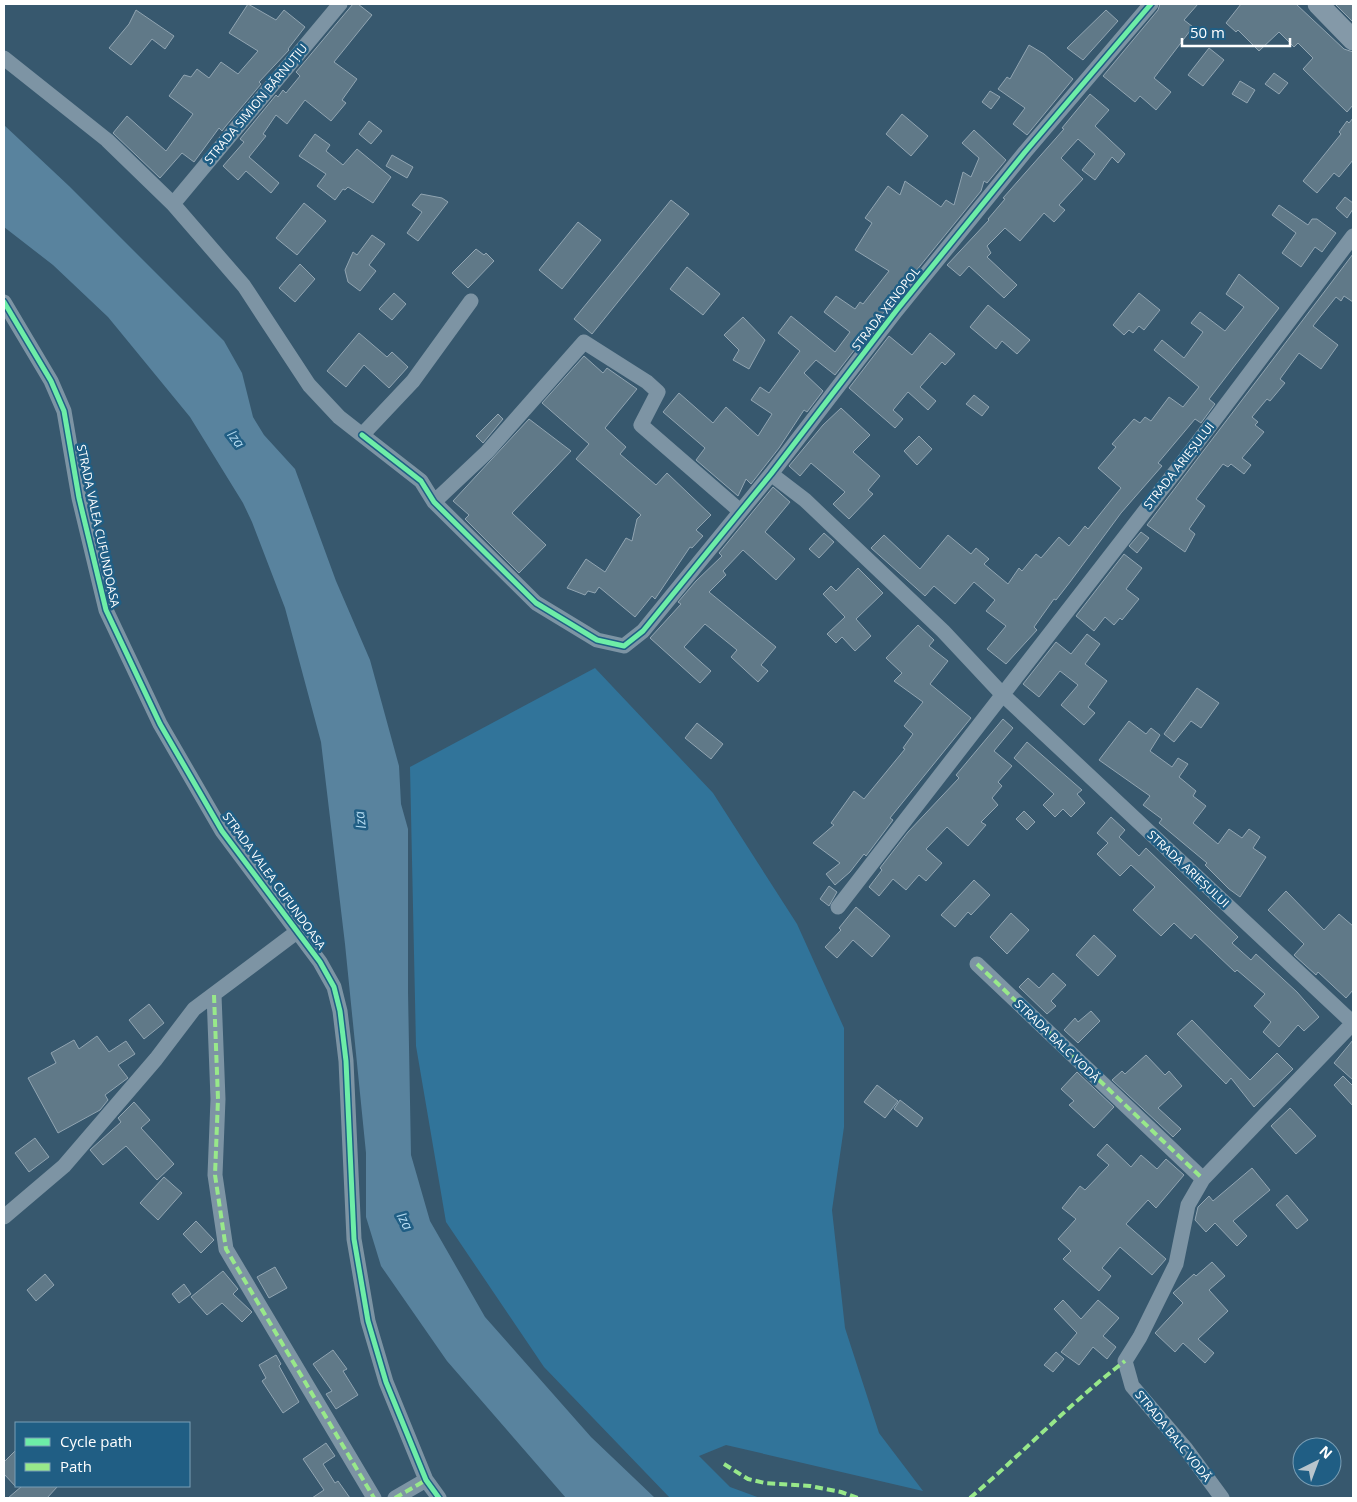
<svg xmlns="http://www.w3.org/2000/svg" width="1357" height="1502" font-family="'Open Sans',sans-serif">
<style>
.green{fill:#31749a}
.water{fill:#59839e}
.building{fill:#607988;stroke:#91a5b2}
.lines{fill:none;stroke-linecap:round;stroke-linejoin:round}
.street{stroke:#7d94a4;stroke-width:15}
.secondary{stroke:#8499a8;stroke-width:21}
.quiet{stroke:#98e88a;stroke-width:4;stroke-dasharray:8 4;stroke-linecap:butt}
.cycleway-casing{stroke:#205e84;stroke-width:8}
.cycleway{stroke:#6deda7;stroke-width:5}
.labels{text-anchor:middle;stroke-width:5;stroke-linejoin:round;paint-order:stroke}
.street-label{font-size:12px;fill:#fff;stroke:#205e84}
.water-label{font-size:14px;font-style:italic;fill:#b4dbf1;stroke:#205e84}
</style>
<rect width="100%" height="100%" fill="#37586e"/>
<!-- green -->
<path class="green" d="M595,668L713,793L797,924L844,1028V1127L832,1210L845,1328L879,1433L923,1491L726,1445L699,1456L730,1487L760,1498H670L544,1367L446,1222L416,1046L410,767Z"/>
<!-- water -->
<path class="water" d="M4,125L69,186L224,341L242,373L253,417L264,435L295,469L336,581L370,660L399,766L401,804L408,829V992L411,1155L430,1221L485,1317L591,1437L655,1498H566L447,1361L381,1266L366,1217V1153L345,944L321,742L285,608L252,522L243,503L190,417L108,317L53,265L4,227Z"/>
<!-- building -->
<path class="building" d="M248,4L276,20L284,10L305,27L288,49L289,50L259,82L261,84L225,127L222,131L219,128L194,162L182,153L160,178L113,133L127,116L166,151L193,114L169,96L184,75L191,77L197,69L209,78L221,62L238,74L258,51L229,33Z
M353,4H358L372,15L334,62L357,79L342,100L346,103L331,121L305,100L287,124L276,115L263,134L266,136L249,157L279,183L271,193L246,171L238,180L223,166L244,142L240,139L276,95L278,97L283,90L286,93L300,76L296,72Z
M1160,4H1198L1184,20L1193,27L1154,78L1171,92L1156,110L1140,96L1135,102L1103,76L1158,10Z
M1241,4H1296L1344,49L1353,52V105L1347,112L1303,69L1313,58L1298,43L1294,47L1279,32L1259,51L1238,30L1236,32L1226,23Z
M1335,4H1353V22Z
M136,10L174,36L165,49L152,39L131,65L109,48L129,24Z
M1106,10L1118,21L1083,60L1067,48Z
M1029,45L1044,54L1073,79L1027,135L1013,124L1025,108L998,89L1007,77L1010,79Z
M1209,48L1224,60L1203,86L1188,75Z
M1274,73L1288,83L1279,94L1265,84Z
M1240,81L1255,90L1247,103L1232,94Z
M990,91L1000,97L991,109L982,102Z
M1090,94L1109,110L1095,126L1125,154L1118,163L1112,157L1095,180L1082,170L1095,154L1078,139L1061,158L1083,179L1059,205L1065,210L1054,222L1044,213L1020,241L1005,228L987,246L991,253L987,257L1017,285L1004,298L969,266L960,276L947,265L989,220L988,219L1005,199L1003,198L1064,129L1062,128Z
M902,114L928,136L911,156L886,134Z
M1353,118V160L1339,177L1334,173L1317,193L1303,181L1341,134L1339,132L1347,121L1349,123Z
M369,121L382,131L371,144L359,134Z
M974,130L1006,160L987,183L984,181L981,191L907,282L835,375L816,360L804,373L823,391L807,412L804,410L779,448L751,484L746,479L738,496L696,460L705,448L663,412L679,393L713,423L726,407L758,436L772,414L751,400L760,387L769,393L800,351L778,333L791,316L835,352L850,332L824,312L836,296L855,309L860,302L863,304L889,271L855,250L872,223L865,218L888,186L900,195L905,181L941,207L946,200L954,205L963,172L971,177L979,158L962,143Z
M315,134L330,145L326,151L343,165L357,149L391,177L373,203L348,187L345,190L343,189L335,200L317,186L326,174L299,156Z
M392,155L413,167L407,178L386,166Z
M421,194L442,198L448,202L418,241L407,233L422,212L412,205Z
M1345,197L1353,203V209L1347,218L1336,208Z
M671,200L689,214L592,334L574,319Z
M304,203L326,221L297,255L276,238Z
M1279,205L1308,225L1312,219H1317L1336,233L1322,252L1315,247L1301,267L1282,253L1296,233L1272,215Z
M578,222L601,240L562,289L539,270Z
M372,235L385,244L369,265L376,271L360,291L348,282L345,270L353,252L357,255Z
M476,249L484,255L486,253L494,261L468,288L452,273Z
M1353,254V302L1344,296L1341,301L1336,297L1313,326L1338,345L1321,369L1299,353L1280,379L1285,383L1270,401L1267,399L1252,417L1258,422L1255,425L1264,432L1242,458L1251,465L1244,474L1231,464L1228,467L1223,464L1196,499L1205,506L1189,529L1195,534L1185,552L1147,525Z
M300,264L315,279L295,302L279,288Z
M687,267L720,294L703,315L670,289Z
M1239,274L1279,308L1209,399L1215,404L1201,423L1195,419L1158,463L1162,466L1121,513L1070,582L1056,600L1054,599L1034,627L1037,630L1006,664L987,649L1006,626L986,611L995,600L974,582L955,604L934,586L925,596L871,548L884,535L920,569L948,535L971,554L976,548L989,559L984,564L1008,584L1019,568L1022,571L1036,554L1041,558L1059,537L1069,546L1085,526L1088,529L1121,488L1098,468L1116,447L1112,444L1134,419L1140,423L1145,417L1151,421L1169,397L1183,407L1199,387L1154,350L1162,340L1184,358L1203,332L1191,323L1200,312L1225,331L1244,307L1226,294Z
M394,293L406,304L392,320L379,309Z
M1139,293L1160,310L1144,330L1139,326L1133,333L1129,330L1124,335L1113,325Z
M988,305L1030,340L1017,354L1002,341L996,349L970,327Z
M743,317L765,340L749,369L733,360L739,350L724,335Z
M359,333L387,357L392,352L408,367L389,388L364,365L346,387L327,371Z
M930,333L955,354L945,365L942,362L920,387L936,401L928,410L908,392L893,410L903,419L895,428L849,388L889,336L912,355Z
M584,356L603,373L607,368L637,389L605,428L626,447L620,454L656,485L667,473L711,515L696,530L703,536L692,548L690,547L655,599L652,596L635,617L599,587L595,593L588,591L585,595L567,588L586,559L605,572L626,538L632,541L637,519L641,515L576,459L589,444L542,403Z
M974,395L989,407L982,416L966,404Z
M841,408L870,435L853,452L880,476L868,490L873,494L849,519L833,504L845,492L811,463L800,476L789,466L823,425Z
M498,414L503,419L483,443L476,436Z
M529,419L571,451L512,513L546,545L519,573L465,519L469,515L453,501Z
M919,436L932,449L917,465L904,451Z
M773,487L790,502L765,532L795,559L776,580L743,550L723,571L726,575L709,592L776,647L761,665L768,671L758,682L731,657L737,650L705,624L684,647L711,671L700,683L650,638L681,604L678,602L696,581L722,556L719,553Z
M1141,532L1149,538L1137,553L1129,546Z
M824,533L834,542L819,558L809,549Z
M1124,554L1142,568L1126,589L1139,599L1122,620L1120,618L1114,625L1105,617L1094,631L1076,616Z
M858,568L883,593L856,619L871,636L855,651L842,637L836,643L827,634L845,617L823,594L831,586L836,591Z
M918,625L934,640L929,646L948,661L930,684L971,718L890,818L893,820L866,856L864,854L850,872L835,885L826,874L840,863L813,843L834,825L831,823L854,791L864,799L905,749L903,748L913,734L904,726L923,702L894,681L902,673L886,658Z
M1087,634L1100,644L1085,664L1107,681L1088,707L1095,713L1084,725L1061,705L1078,685L1060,671L1039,697L1023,684L1056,642L1071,654Z
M1197,688L1219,703L1201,728L1191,721L1174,742L1164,734Z
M1003,719L1013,728L994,751L1012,766L998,782L1002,786L992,798L998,805L981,822L986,825L968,846L947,827L926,849L942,863L926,881L919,875L906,890L893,879L879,896L869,887L882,870L880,868L908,832L959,778L956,775Z
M1129,721L1146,734L1151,728L1160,735L1150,751L1172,767L1178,758L1188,764L1179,777L1196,791L1193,796L1206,806L1193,823L1218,844L1229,829L1242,838L1249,829L1260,837L1253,848L1266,857L1240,897L1229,889L1205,865L1207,863L1159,823L1162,819L1143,805L1150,796L1099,760Z
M697,723L723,744L711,759L685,738Z
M1027,742L1082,790L1077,794L1085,803L1071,817L1063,809L1055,817L1043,805L1054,794L1014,758Z
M1024,811L1035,822L1027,830L1016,819Z
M1111,817L1125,830L1119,837L1139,856L1146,848L1238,937L1232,943L1251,960L1256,954L1297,992L1319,1017L1304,1031L1298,1025L1279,1047L1263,1032L1271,1022L1254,1006L1265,994L1237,970L1235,972L1195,934L1191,939L1174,923L1161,936L1133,910L1155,887L1131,865L1120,876L1097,854L1108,843L1097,833Z
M974,880L990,895L971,915L968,912L955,927L941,915Z
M829,886L837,892L829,906L820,899Z
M1286,891L1324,930L1339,914L1353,926V990L1346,998L1318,972L1316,975L1294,955L1304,944L1268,910Z
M856,907L890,936L872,957L853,940L837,958L825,947L841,930L839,928Z
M1011,913L1029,930L1007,954L990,937Z
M1094,935L1116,956L1098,976L1076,955Z
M1053,973L1066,985L1051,1001L1056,1006L1047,1014L1019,987L1028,978L1039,988Z
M149,1004L164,1023L144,1039L129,1020Z
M1091,1011L1100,1021L1078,1043L1064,1030L1075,1018L1078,1022Z
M1192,1020L1250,1080L1277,1053L1293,1069L1254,1107L1231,1078L1226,1084L1177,1034Z
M97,1036L109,1052L126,1041L135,1054L118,1065L128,1078L105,1095L108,1100L100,1110L58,1133L28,1078L56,1063L51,1053L74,1040L79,1049Z
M1353,1040V1080L1334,1063Z
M1146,1055L1165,1075L1169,1071L1182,1086L1158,1108L1181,1129L1173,1137L1112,1080L1122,1071L1125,1074Z
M1077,1072L1114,1107L1094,1128L1069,1105L1074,1101L1061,1089Z
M1343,1076L1353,1086V1106L1334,1085Z
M877,1085L898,1101L885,1118L864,1102Z
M900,1100L923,1118L917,1127L894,1109Z
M134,1102L150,1120L141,1128L174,1164L157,1180L126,1146L103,1165L90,1150L121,1122L118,1118Z
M1290,1108L1316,1136L1296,1154L1271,1126Z
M35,1138L49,1157L29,1172L15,1153Z
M1107,1144L1131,1167L1141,1155L1157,1169L1166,1159L1184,1175L1156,1208L1148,1200L1126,1224L1166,1259L1152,1275L1120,1247L1102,1268L1111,1276L1099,1291L1063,1259L1071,1251L1058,1239L1076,1219L1062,1208L1080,1186L1085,1190L1109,1165L1097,1155Z
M1252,1168L1270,1190L1233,1221L1247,1236L1237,1246L1215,1223L1206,1232L1195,1220L1198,1207L1209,1196L1213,1201Z
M164,1177L182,1193L158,1220L140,1203Z
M1287,1195L1308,1220L1297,1229L1276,1205Z
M196,1221L214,1240L201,1253L183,1234Z
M1212,1262L1225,1276L1209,1290L1228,1311L1198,1339L1214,1353L1205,1363L1183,1343L1175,1352L1155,1333L1183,1303L1173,1293L1194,1274L1196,1276Z
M275,1267L287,1288L269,1298L257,1277Z
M223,1271L238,1289L233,1294L252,1312L242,1322L222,1303L207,1315L191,1297Z
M45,1274L54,1285L36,1301L27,1290Z
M184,1284L191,1294L179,1303L172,1294Z
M1063,1300L1081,1319L1098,1300L1119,1318L1103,1336L1116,1347L1107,1359L1093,1347L1079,1365L1061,1352L1077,1333L1054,1309Z
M333,1350L347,1369L343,1371L358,1395L336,1409L326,1394L332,1391L313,1364Z
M1056,1352L1064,1359L1053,1372L1044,1365Z
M276,1355L281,1364L279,1366L299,1402L283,1413L262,1381L266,1378L259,1365Z
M326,1443L335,1456L323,1464L335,1483L338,1481L350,1498H312L324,1490L303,1459Z
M16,1450V1487L4,1474V1462Z
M22,1486H58L47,1498H8Z"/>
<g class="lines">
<!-- street -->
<path class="street" d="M4,58L107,140L173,204L244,286L309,385L339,417L362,435L413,381L471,301
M173,204L340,4
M4,302L51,381L64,411L79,498L106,610L160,724L222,831L320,962L334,987L340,1011L346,1061L354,1239L368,1321L386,1382L426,1480L439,1498
M362,435L421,481L434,502L536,603L597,640L624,646L643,631L771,474L896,311L1025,152L1151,4
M771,474L805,500L943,631L1002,694L1353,1023
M434,502L487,452L584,342L647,382L658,392L641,425L740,511
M838,907L1179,467L1353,236
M977,964L1203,1179
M214,995L218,1099L215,1175L226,1249L374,1498
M4,1217L64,1166L156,1059L194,1009L298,931
M395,1498L426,1480
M1222,1498L1186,1449L1132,1386L1125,1361L1140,1337L1176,1264L1188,1205L1203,1179L1353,1023"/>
<!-- secondary -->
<path class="secondary" d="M1318,4L1353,40"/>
<!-- quiet -->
<path class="quiet" d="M977,964L1203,1179
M214,995L218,1099L215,1175L226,1249L374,1498
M724,1464L748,1479L765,1483L810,1486L841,1492L858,1498
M395,1498L426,1480
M970,1498C1023,1453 1070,1403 1125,1361"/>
<defs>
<path id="cycleway" d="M4,302L51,381L64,411L79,498L106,610L160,724L222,831L320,962L334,987L340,1011L346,1061L354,1239L368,1321L386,1382L426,1480L439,1498
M362,435L421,481L434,502L536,603L597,640L624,646L643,631L771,474L896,311L1025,152L1151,4"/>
</defs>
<!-- cycleway casing -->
<use href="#cycleway" class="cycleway-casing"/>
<!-- cycleway -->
<use href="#cycleway" class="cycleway"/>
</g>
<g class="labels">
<!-- street labels -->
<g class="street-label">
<text transform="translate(256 104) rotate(-50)" y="4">STRADA SIMION BĂRNUȚIU</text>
<text transform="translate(886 309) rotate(-52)" y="4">STRADA XENOPOL</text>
<text transform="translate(1179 466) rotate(-52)" y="4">STRADA ARIEȘULUI</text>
<text transform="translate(98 526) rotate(78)" y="4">STRADA VALEA CUFUNDOASA</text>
<text transform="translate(1188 869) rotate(43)" y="4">STRADA ARIEȘULUI</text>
<text transform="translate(274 881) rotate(54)" y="4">STRADA VALEA CUFUNDOASA</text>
<text transform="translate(1057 1041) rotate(44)" y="4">STRADA BALC VODĂ</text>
<text transform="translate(1173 1436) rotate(51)" y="4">STRADA BALC VODĂ</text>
</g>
<!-- water labels -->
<g class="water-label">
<text transform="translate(236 439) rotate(53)" y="5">Iza</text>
<text transform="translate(360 820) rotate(-96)" y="5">Iza</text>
<text transform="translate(405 1221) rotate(62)" y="5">Iza</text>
</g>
</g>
<!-- border -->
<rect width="1357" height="1502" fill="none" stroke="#ffffff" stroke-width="10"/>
<!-- legend -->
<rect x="15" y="1422" width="175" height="65" fill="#205e84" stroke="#799eb5"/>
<rect x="25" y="1438" width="25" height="8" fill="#6deda7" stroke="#799eb5"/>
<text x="60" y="1447" font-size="15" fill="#ffffff">Cycle path</text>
<rect x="25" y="1463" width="25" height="8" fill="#98e88a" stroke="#799eb5"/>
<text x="60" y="1472" font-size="15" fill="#ffffff">Path</text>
<!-- north arrow -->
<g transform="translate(1317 1462) rotate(42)"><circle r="24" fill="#205e84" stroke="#799eb5"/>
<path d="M0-4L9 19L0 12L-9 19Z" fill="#b9c5cc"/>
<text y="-8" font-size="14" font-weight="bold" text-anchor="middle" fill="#ffffff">N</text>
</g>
<!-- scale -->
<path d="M1182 38v8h108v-8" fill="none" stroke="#ffffff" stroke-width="2.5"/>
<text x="1190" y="38" font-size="15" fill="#ffffff" stroke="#205e84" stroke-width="4" paint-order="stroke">50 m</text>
</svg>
